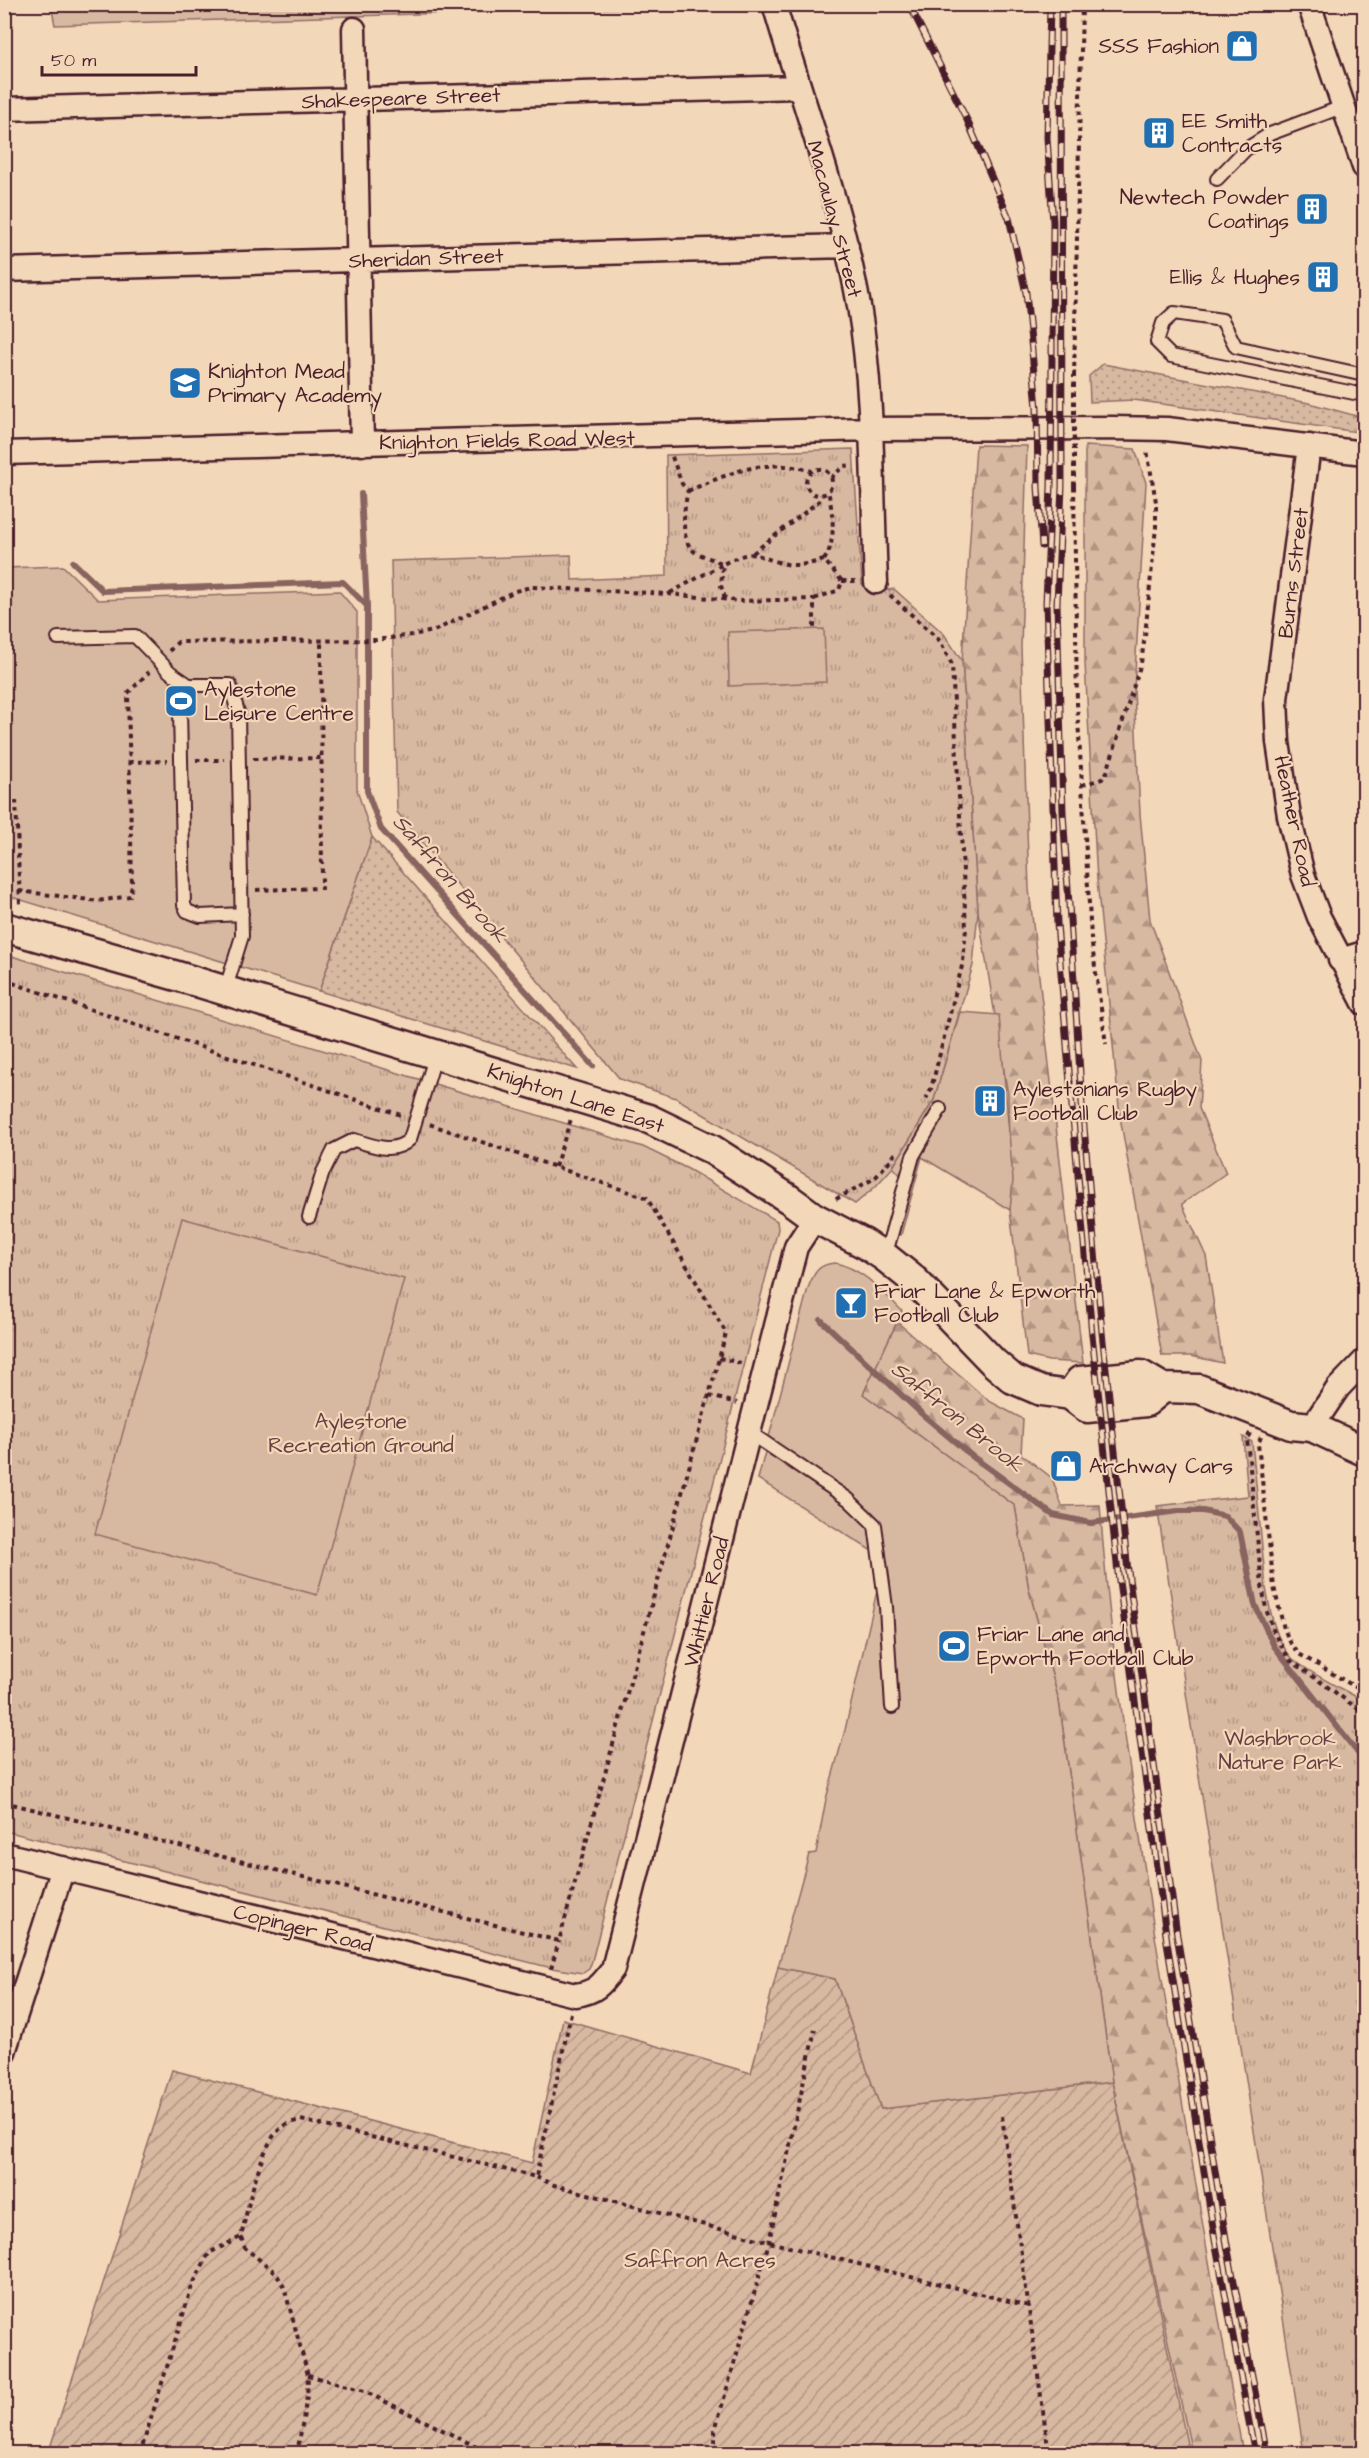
<svg xmlns="http://www.w3.org/2000/svg" width="1369" height="2458" font-family="'Architects Daughter',sans-serif">
<style>
.grass{fill:url(#grass-dots);stroke:#906c66;stroke-width:1.5}
.forest{fill:url(#forest-firs);stroke:#906c66;stroke-width:1.5}
.park{fill:url(#park-tufts);stroke:#906c66;stroke-width:1.5}
.garden{fill:url(#garden-furrows);stroke:#906c66;stroke-width:1.5}
.pitch{fill:#d7b9a1;stroke:#906c66;stroke-width:1.5}
.lines{fill:none;stroke-linecap:round;stroke-linejoin:round}
.stream{stroke:#88635f;stroke-width:6}
.service-casing{stroke:#4a1f2b;stroke-width:16}
.minor-casing{stroke:#4a1f2b;stroke-width:27}
.tertiary-casing{stroke:#4a1f2b;stroke-width:33}
.path{stroke:#4a1f2b;stroke-width:4;stroke-dasharray:4.5 4.5;stroke-linecap:butt}
.service{stroke:#f3d7b9;stroke-width:12}
.minor{stroke:#f3d7b9;stroke-width:22}
.tertiary{stroke:#f3d7b9;stroke-width:28}
.rail-casing{stroke:#4a1f2b;stroke-width:7}
.rail{stroke:#f3d7b9;stroke-width:4.5;stroke-dasharray:14;stroke-linecap:butt}
.path-bridge{stroke:#4a1f2b;stroke-width:4;stroke-dasharray:4.5 4.5;stroke-linecap:butt}
.labels{text-anchor:middle;stroke-width:4.5;stroke-linejoin:round;paint-order:stroke}
.poi-label{font-size:21px;fill:#4a1f2b;stroke:#f3d7b9;text-anchor:start}
.street-label{font-size:21px;fill:#4a1f2b;stroke:#f3d7b9}
.park-label{font-size:21px;fill:#663e43;stroke:#f3d7b9}
.water-label{font-size:22px;font-style:italic;fill:#643c41;stroke:#f3d7b9}
</style>
<defs>
<pattern id="grass-dots" width="8" height="8" patternUnits="userSpaceOnUse" patternTransform="scale(1.5)"><rect width="8" height="8" fill="#d7b9a1"/><path d="M2 2h.1M6 6h.1" fill="none" stroke="#b09683" stroke-width="1.8" stroke-linecap="round"/></pattern>
<pattern id="forest-firs" width="22" height="20" patternUnits="userSpaceOnUse" patternTransform="scale(1.5)"><rect width="22" height="20" fill="#d7b9a1"/><path d="M5 1l3.5 6h-7zM16 11l3.5 6h-7z" fill="#b09683"/></pattern>
<pattern id="park-tufts" width="24" height="20" patternUnits="userSpaceOnUse" patternTransform="scale(1.5)"><rect width="24" height="20" fill="#d7b9a1"/><path d="M3 7l-1-3M5 7V3M7 7l1-3M15 17l-1-3M17 17v-4M19 17l1-3" fill="none" stroke="#b09683"/></pattern>
<pattern id="garden-furrows" width="10" height="10" patternUnits="userSpaceOnUse" patternTransform="scale(1.5)"><rect width="10" height="10" fill="#d7b9a1"/><path d="M-1 1l2-2M0 10L10 0M9 11l2-2" fill="none" stroke="#b09683"/></pattern>
</defs>
<rect width="100%" height="100%" fill="#f3d7b9"/>
<filter id="ink" filterUnits="userSpaceOnUse"><feTurbulence type="fractalNoise" baseFrequency=".0167" numOctaves="2"/><feDisplacementMap in="SourceGraphic" scale="12" xChannelSelector="R" yChannelSelector="G"/><feConvolveMatrix kernelMatrix="1 2 1 2 8 2 1 2 1" color-interpolation-filters="sRGB"/></filter>
<g filter="url(#ink)">
<!-- grass -->
<path class="grass" d="M1103,364L1309,403L1364,418V433L1134,400L1090,402L1089,376Z
M372,837L577,1069L319,991Z"/>
<!-- forest -->
<path class="forest" d="M976,445L1027,446L1021,647L1029,889L1083,1363L1049,1361L1027,1356L1010,1210L1008,1095L978,911L962,661Z
M1085,446L1135,449L1146,483L1134,690L1140,814L1150,920L1202,1061L1199,1108L1226,1173L1182,1204L1206,1256L1223,1363L1191,1356H1162L1120,1117L1097,880L1085,663Z
M897,1322L989,1401L1023,1419L1021,1454L1052,1478L1062,1506L1100,1505C1110,1649 1133,1793 1155,1936C1183,2109 1211,2281 1243,2453H1192L1112,2082L1059,1701L1029,1590L1015,1506L863,1394Z"/>
<!-- park -->
<path class="park" d="M853,449L862,584L876,592L894,589L944,634L962,661L978,911L973,965L934,1100L893,1167L875,1187L855,1204L676,1098L620,1079L397,812L391,561L571,555L572,580L667,576L666,455Z
M5,954L643,1147L688,1169L777,1221L778,1229L592,1961L589,1969L583,1973L552,1968L5,1831Z
M1243,1437L1252,1442L1266,1588C1270,1611 1275,1640 1292,1658C1305,1671 1346,1691 1364,1701V2453H1304L1157,1506L1248,1496Z"/>
<!-- garden -->
<path class="garden" d="M778,1967L835,1979L881,2109L1112,2082L1189,2453L48,2454L172,2070L532,2163L563,2019L751,2073Z"/>
<!-- pitch -->
<path class="pitch" d="M51,5V4L713,5L55,25Z
M63,566L98,600L339,591L357,612V790L372,837L319,991L5,895L4,568Z
M824,629L826,682L729,686L728,632Z
M960,1012L999,1015L1013,1180L1010,1210L922,1157L901,1235L888,1225L901,1176L893,1167L934,1100Z
M182,1218L404,1279L317,1595L95,1534Z
M835,1263C862,1268 883,1292 902,1311L863,1394L1015,1506L1029,1590L1059,1701L1112,2082L881,2109L835,1979L778,1967L809,1854L816,1853L826,1799L845,1730L877,1591L872,1551L758,1479L808,1288C814,1273 818,1264 835,1263Z"/>
<g class="lines">
<!-- stream -->
<path class="stream" d="M361,494L367,606
M73,562L103,591L343,582L367,606V791L381,829L593,1066
M821,1320L923,1415L973,1457L1053,1515L1091,1523L1178,1511H1203L1225,1516L1240,1532L1255,1605L1274,1646L1364,1761"/>
<defs>
<path id="service" d="M1217,179L1246,149L1270,134L1342,107
M1364,375L1236,347L1222,320L1174,313L1163,323L1157,342L1171,356L1364,395
M58,638L135,636L170,672L189,685
M225,991L242,936L238,712L230,685H189L180,710L184,905L187,911L200,916L242,914
M309,1217L323,1172L334,1150L354,1140C374,1146 394,1155 410,1139L436,1054
M885,1257L913,1156L940,1109
M749,1432L848,1499L875,1525L886,1607L892,1707"/>
<path id="minor" d="M774,4C803,104 841,203 859,306C874,395 872,491 876,582
M1309,4L1364,167
M354,29L362,444
M4,109L798,87
M4,270L847,246
M1309,446L1276,699L1278,742L1289,816L1303,875L1319,917L1364,1003
M4,453L869,429L1112,428L1167,429L1364,453
M1340,960L1364,953
M1312,1427L1338,1388L1364,1361
M4,1854L575,1995C595,1993 602,1984 613,1969L796,1247L815,1218
M4,2052L63,1868"/>
<path id="tertiary" d="M4,927L177,976L649,1119L711,1149L789,1199L815,1218L865,1244L885,1257L915,1281L993,1362L1013,1379L1041,1391L1070,1395L1087,1408L1146,1402L1163,1388
M1070,1395L1080,1381L1141,1375L1163,1388L1199,1389L1291,1425L1312,1427L1364,1451"/>
</defs>
<!-- service casing -->
<use href="#service" class="service-casing"/>
<!-- minor casing -->
<use href="#minor" class="minor-casing"/>
<!-- tertiary casing -->
<use href="#tertiary" class="tertiary-casing"/>
<!-- path -->
<path class="path" d="M1074,376L1082,4
M806 482a13 13 0 1 1 26 0a13 13 0 1 1-26 0Z
M831,478L844,466L852,465
M1074,486L1077,703L1082,785L1091,938L1106,1044
M688,491C733,472 762,457 812,471
M753,553L819,501L821,495
M824,560C837,542 833,512 828,491
M842,581H857
M670,593L723,564C714,559 704,557 695,552C679,541 684,507 688,491L682,484L671,454
M890,595L940,641L952,665L966,928L963,962L931,1089L926,1099
M725,598L721,586L723,564C758,546 753,557 786,564C799,567 812,563 824,560L842,581L839,590L814,599
M169,651L178,642L376,640L412,635L434,631L515,591L531,587L668,594L741,601L814,599V629
M253,759L321,758
M196,760H224
M129,762L167,761
M1082,785L1102,779L1107,772L1141,663L1145,635L1156,527V502L1147,450
M16,800L20,905
M256,890L322,888L321,640
M19,891L98,901L130,896L132,885L128,693L149,672
M4,980L401,1115
M555,1167L571,1119
M836,1199L875,1178L896,1153
M719,1358L745,1364
M709,1396L737,1403
M1250,1433L1247,1439L1262,1585L1266,1609L1275,1635L1290,1660L1364,1713
M1261,1437L1258,1444L1274,1587L1284,1629L1291,1644L1299,1654L1364,1692
M4,1802L559,1941L726,1333L647,1198L429,1124
M551,1969L559,1941
M1002,2116L1049,2454
M536,2177L554,2185L769,2242L1029,2306
M308,2375L364,2391L491,2454
M140,2454L192,2286L209,2253L241,2237
M297,2454L307,2396L308,2375L284,2287L276,2273L245,2248L241,2237C247,2210 259,2153 276,2133C283,2125 291,2122 301,2120L536,2177L571,2013
M729,2454L715,2443V2430L769,2242L815,2029"/>
<!-- service -->
<use href="#service" class="service"/>
<!-- minor -->
<use href="#minor" class="minor"/>
<!-- tertiary -->
<use href="#tertiary" class="tertiary"/>
<defs>
<path id="rail" d="M909,4L967,120L1009,218L1026,293L1032,351L1037,408L1038,487L1042,546
M1050,4L1047,138L1053,222L1051,486L1046,603L1057,924L1072,1107L1092,1335L1118,1573L1167,1942L1215,2240L1255,2454
M1061,4L1062,486L1057,604L1063,812L1082,1104L1102,1332L1128,1571L1177,1935L1227,2245L1267,2454"/>
</defs>
<!-- rail casing -->
<use href="#rail" class="rail-casing"/>
<!-- rail -->
<use href="#rail" class="rail"/>
<!-- path-bridge -->
<path class="path-bridge" d="M1074,486V376"/>
</g>
</g>
<!-- icons -->
<defs>
<symbol id="shop-square" viewBox="-11 -11 22 22"><rect x="-9" y="-9" width="18" height="18" rx="4" fill="#1f6fb2" stroke="#f3d7b9"/><path d="M-5-2.5h2.3a2.7 3.5 0 0 1 5.4 0H5L5.5 6h-11ZM-1.5-2.5h3a1.5 2.3 0 0 0-3 0Z" fill="#fff"/></symbol>
<symbol id="building-square" viewBox="-11 -11 22 22"><rect x="-9" y="-9" width="18" height="18" rx="4" fill="#1f6fb2" stroke="#f3d7b9"/><path d="M-4-6H4V6H1V3H-1V6H-4ZM-2.5-4.3h1.7v1.8h-1.7ZM.8-4.3h1.7v1.8H.8ZM-2.5-1h1.7V.8h-1.7ZM.8-1h1.7V.8H.8Z" fill="#fff"/></symbol>
<symbol id="school-square" viewBox="-11 -11 22 22"><rect x="-9" y="-9" width="18" height="18" rx="4" fill="#1f6fb2" stroke="#f3d7b9"/><path d="M0-5L7-2L0 1L-7-2ZM-4 1L0 2.5L4 1V4Q0 6-4 4Z" fill="#fff"/></symbol>
<symbol id="stadium-square" viewBox="-11 -11 22 22"><rect x="-9" y="-9" width="18" height="18" rx="4" fill="#1f6fb2" stroke="#f3d7b9"/><path d="M0-5a6.5 5 0 1 0 0 10a6.5 5 0 1 0 0-10ZM-3.5-1.8h7v3.6h-7Z" fill="#fff"/></symbol>
<symbol id="bar-square" viewBox="-11 -11 22 22"><rect x="-9" y="-9" width="18" height="18" rx="4" fill="#1f6fb2" stroke="#f3d7b9"/><path d="M-6-5H6L.8 .8V4.5H3.5V6h-7V4.5H-.8V.8Z" fill="#fff"/></symbol>
</defs>
<g fill-rule="evenodd">
<use href="#shop-square" x="1223" y="27" width="38" height="38"/>
<use href="#building-square" x="1140" y="114" width="38" height="38"/>
<use href="#building-square" x="1293" y="190" width="38" height="38"/>
<use href="#building-square" x="1304" y="258" width="38" height="38"/>
<use href="#school-square" x="166" y="364" width="38" height="38"/>
<use href="#stadium-square" x="162" y="682" width="38" height="38"/>
<use href="#building-square" x="971" y="1082" width="38" height="38"/>
<use href="#bar-square" x="832" y="1284" width="38" height="38"/>
<use href="#shop-square" x="1047" y="1447" width="38" height="38"/>
<use href="#stadium-square" x="935" y="1627" width="38" height="38"/>
</g>
<g class="labels">
<!-- poi labels -->
<g class="poi-label">
<text x="1219" y="53" text-anchor="end">SSS Fashion</text>
<text x="1182" y="128">EE Smith<tspan x="1182" dy="24">Contracts</tspan></text>
<text x="1289" y="204" text-anchor="end">Newtech Powder<tspan x="1289" dy="24">Coatings</tspan></text>
<text x="1300" y="284" text-anchor="end">Ellis &amp; Hughes</text>
<text x="208" y="378">Knighton Mead<tspan x="208" dy="24">Primary Academy</tspan></text>
<text x="204" y="696">Aylestone<tspan x="204" dy="24">Leisure Centre</tspan></text>
<text x="1013" y="1096">Aylestonians Rugby<tspan x="1013" dy="24">Football Club</tspan></text>
<text x="874" y="1298">Friar Lane &amp; Epworth<tspan x="874" dy="24">Football Club</tspan></text>
<text x="1089" y="1473">Archway Cars</text>
<text x="977" y="1641">Friar Lane and<tspan x="977" dy="24">Epworth Football Club</tspan></text>
</g>
<!-- street labels -->
<g class="street-label">
<text transform="translate(401 98) rotate(-2)" y="7">Shakespeare Street</text>
<text transform="translate(835 219) rotate(75)" y="7">Macaulay Street</text>
<text transform="translate(426 258) rotate(-2)" y="7">Sheridan Street</text>
<text transform="translate(507 440) rotate(-1)" y="7">Knighton Fields Road West</text>
<text transform="translate(1293 573) rotate(-83)" y="7">Burns Street</text>
<text transform="translate(1295 821) rotate(78)" y="7">Heather Road</text>
<text transform="translate(576 1098) rotate(18)" y="7">Knighton Lane East</text>
<text transform="translate(706 1602) rotate(-76)" y="7">Whittier Road</text>
<text transform="translate(303 1928) rotate(14)" y="7">Copinger Road</text>
</g>
<!-- park labels -->
<g class="park-label">
<text x="361" y="1428">Aylestone<tspan x="361" dy="24">Recreation Ground</tspan></text>
<text x="1280" y="1745">Washbrook<tspan x="1280" dy="24">Nature Park</tspan></text>
<text x="700" y="2267">Saffron Acres</text>
</g>
<!-- water labels -->
<g class="water-label">
<text transform="translate(451 878) rotate(49)" y="8">Saffron Brook</text>
<text transform="translate(958 1416) rotate(39)" y="8">Saffron Brook</text>
</g>
</g>
<!-- margin -->
<rect width="1369" height="2458" fill="none" stroke="#f3d7b9" stroke-width="24"/>
<rect x="12" y="12" width="1345" height="2434" fill="none" stroke="#4a1f2b" stroke-width="2" filter="url(#ink)"/>
<!-- scale -->
<path d="M42 66v9h154v-9" fill="none" stroke="#4a1f2b" stroke-width="3"/>
<text x="51" y="66" font-size="18" fill="#4a1f2b" stroke="#f3d7b9" stroke-width="4.5" paint-order="stroke">50 m</text>
</svg>
